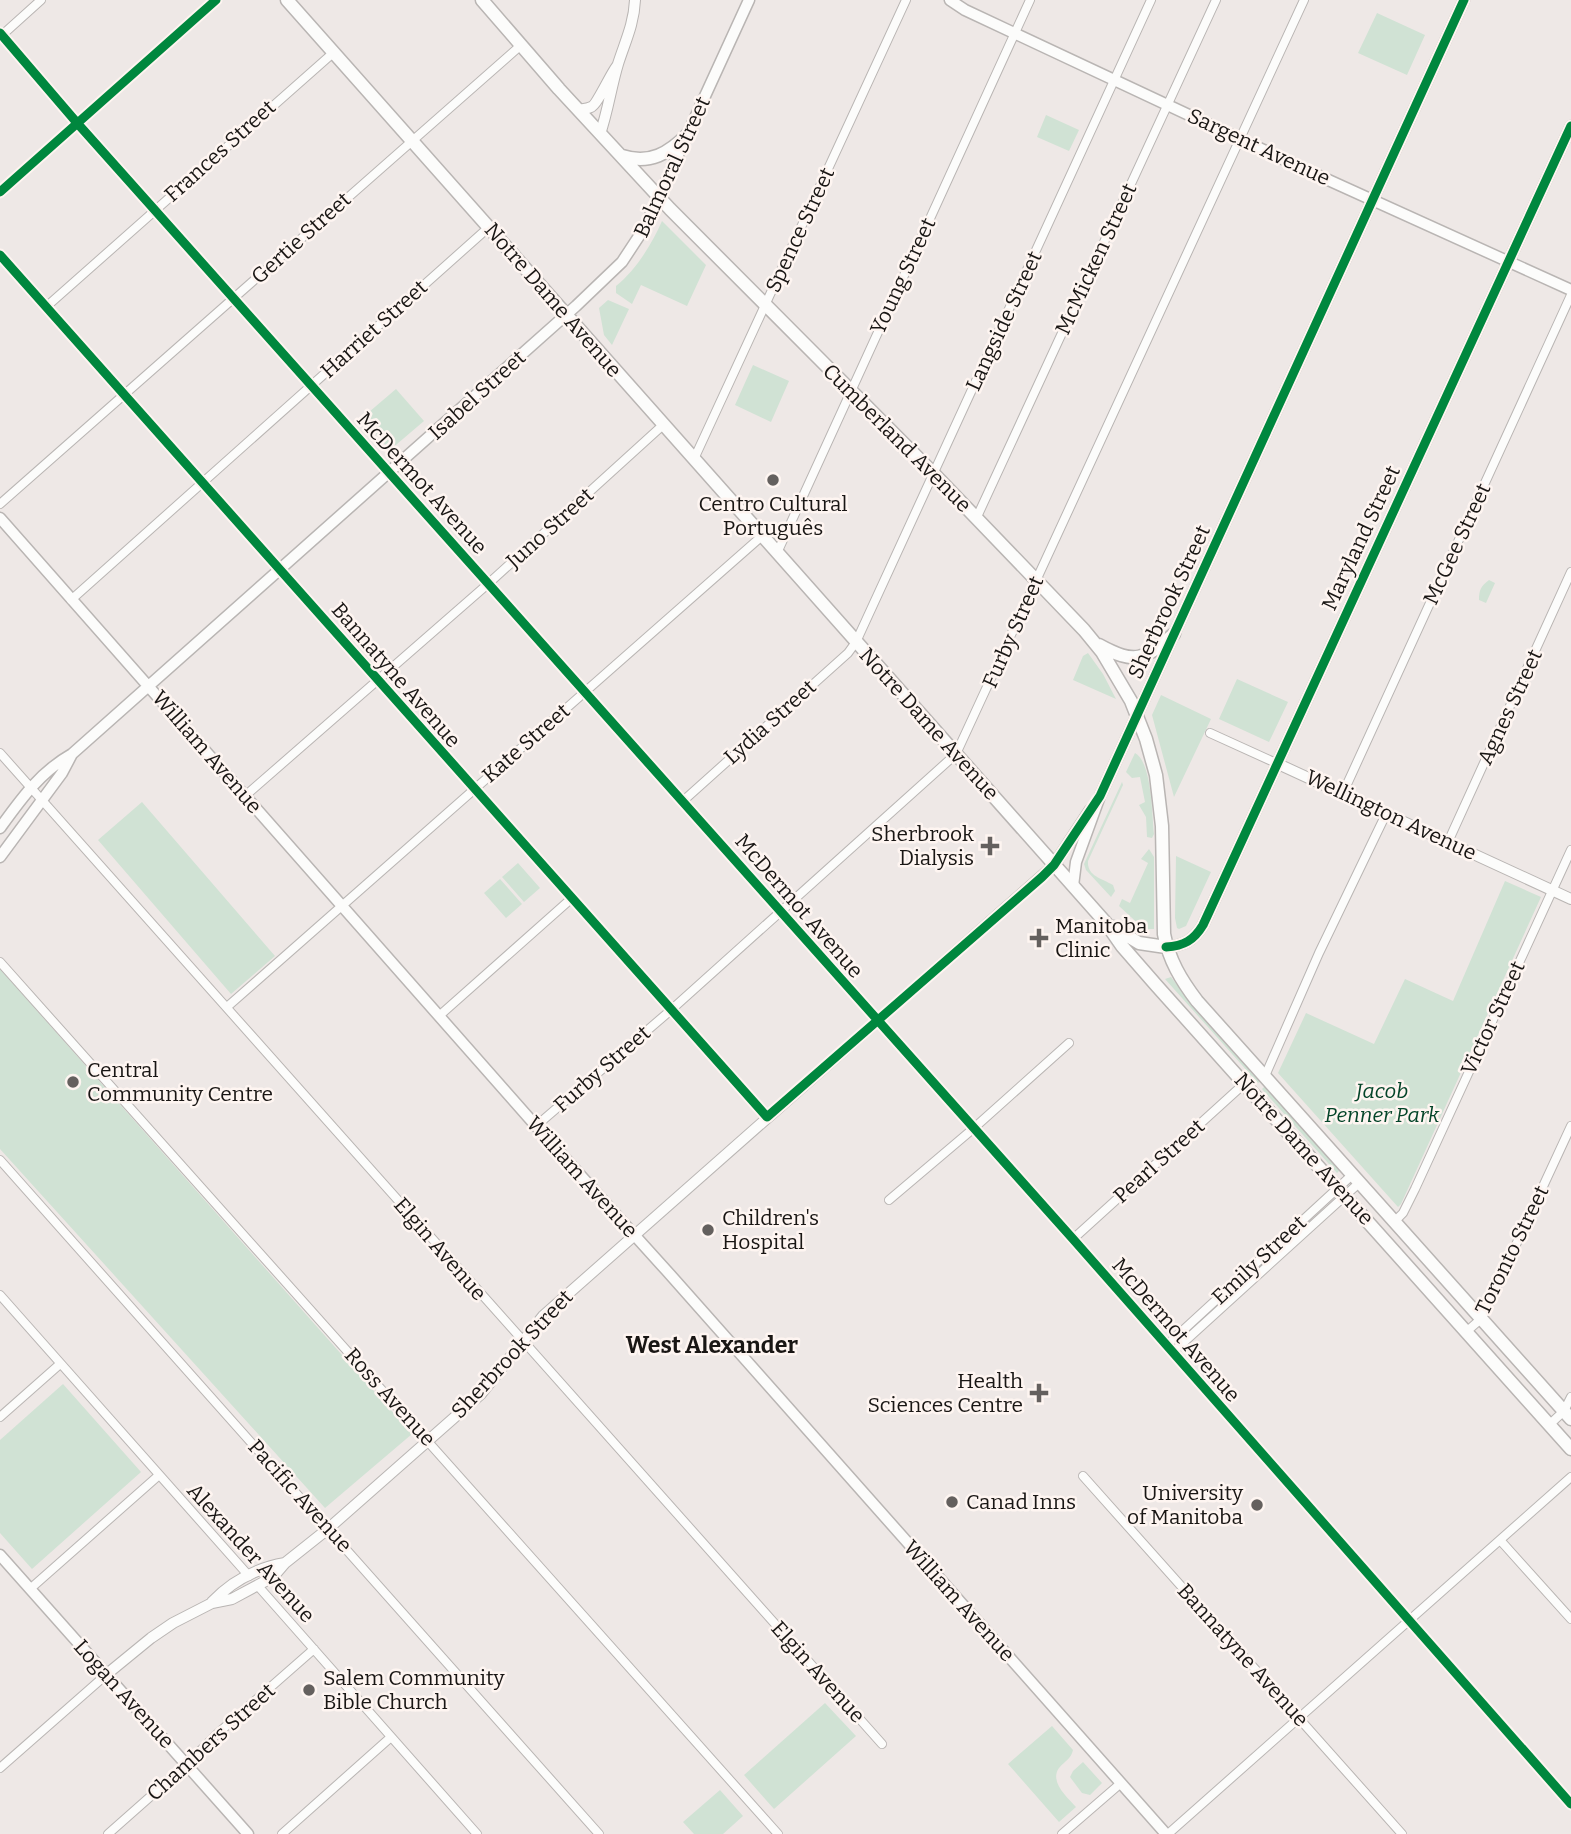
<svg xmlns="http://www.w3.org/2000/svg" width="1571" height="1834" font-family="Bitter,serif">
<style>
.green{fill:#d0e2d4}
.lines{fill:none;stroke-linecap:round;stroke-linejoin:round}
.minor-casing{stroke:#b9b5b3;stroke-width:10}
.tertiary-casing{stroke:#b9b5b3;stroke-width:12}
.secondary-casing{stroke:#b9b5b3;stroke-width:13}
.primary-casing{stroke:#b9b5b3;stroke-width:15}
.minor{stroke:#fcfcfb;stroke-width:8}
.tertiary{stroke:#fcfcfb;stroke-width:10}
.secondary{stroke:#fcfcfb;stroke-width:10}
.primary{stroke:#fcfcfb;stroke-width:12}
.cycleway-casing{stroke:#fef5f1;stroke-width:13}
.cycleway{stroke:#00873e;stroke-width:9}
.poi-dot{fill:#64605e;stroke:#fef5f1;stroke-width:2.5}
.labels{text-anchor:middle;stroke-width:5;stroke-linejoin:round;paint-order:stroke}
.street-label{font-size:21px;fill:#191614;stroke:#fef5f1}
.poi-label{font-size:21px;fill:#191614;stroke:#fef5f1;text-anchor:start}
.park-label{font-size:21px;font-style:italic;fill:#044529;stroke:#fef5f1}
.neighbourhood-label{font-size:23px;font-weight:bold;fill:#191614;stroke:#fef5f1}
</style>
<rect width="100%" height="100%" fill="#eee8e6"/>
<!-- green -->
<path class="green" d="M1377,13L1425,35L1407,75L1358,53Z
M1046,115L1079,130L1069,151L1037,137Z
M662,221L706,265L687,306L641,285L632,304L616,293V286C636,270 652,244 662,221Z
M608,300L629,309L612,345L604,335L599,308Z
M753,365L789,381L771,422L735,405Z
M396,389L424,421L390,450L362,418Z
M1489,580L1495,583L1486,603L1479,600C1479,590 1481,586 1489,580Z
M1088,653L1103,674L1116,699L1073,680L1083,656Z
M1237,679L1288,702L1269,742L1219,719Z
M1161,695L1211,719L1174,797L1152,715Z
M1135,753C1152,762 1152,816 1154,834L1152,838L1147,837L1146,817L1139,805L1145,802L1140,777L1132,778L1126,772Z
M1122,782L1123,785L1088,861C1087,876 1101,878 1113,885L1115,891L1111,897L1086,870L1084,864Z
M142,802L275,956L231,994L98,840Z
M1149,849L1154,857V929H1144L1119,906L1122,899L1130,903L1148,863L1141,859Z
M1176,856L1211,872L1186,926L1179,929L1177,928L1175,918Z
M518,863L540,888L524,902L502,877Z
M500,879L522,904L506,918L484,893Z
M1505,881L1541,897L1401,1204L1398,1207L1278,1073L1306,1013L1374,1044L1405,979L1453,1001Z
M0,969L412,1434L325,1508L0,1149Z
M1171,977L1190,1002L1261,1081L1258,1083L1165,979Z
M1265,1086L1340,1170L1337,1173L1262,1089Z
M63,1384L141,1472L32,1569L0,1533V1440Z
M825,1703L856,1736L774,1809L744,1775Z
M1052,1726L1073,1750C1071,1759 1065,1761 1059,1768C1049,1782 1068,1798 1076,1807L1059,1822L1008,1764Z
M1083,1762L1102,1783L1090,1795L1082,1793L1070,1777L1073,1771Z
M720,1790L743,1816L723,1834H694L683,1822Z"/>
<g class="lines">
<defs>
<path id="minor" d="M0,37L41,0
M46,307L333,53
M694,459L906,0
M0,504L520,46
M976,519L1216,0
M777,553L1030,0
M71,600L489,227
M1210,733L1276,763
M0,753L882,1744
M1343,793L1571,295
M245,796L489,583L663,425
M683,801L848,653L856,642L1151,0
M1448,842L1571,572
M0,962L778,1834
M227,1007L762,536
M439,1016L572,898
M1265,1076L1319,953L1386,814
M536,1126L671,1010L956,754L1304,0
M0,1160L599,1834
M889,1200L974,1128L1069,1043
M1394,1222L1403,1213L1415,1189L1571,850
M1073,1239L1245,1083
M0,1295L249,1576
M1466,1332L1482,1318L1571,1126
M1167,1345L1352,1175
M1173,1352L1359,1183
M0,1417L60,1364
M1549,1425L1564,1411L1571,1397
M1083,1476L1402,1834
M1500,1540L1571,1619
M258,1586L477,1834
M30,1589L158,1476
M0,1768L107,1674
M108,1834L186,1765L216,1735L314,1649
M282,1834L391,1737
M1062,1834L1121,1783
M1168,1834L1571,1477"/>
<path id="tertiary" d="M0,33L78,124L1073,1239L1571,1804
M578,110C582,109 587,109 591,107C597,105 610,75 617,66
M600,134C608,111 611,87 618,64C625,42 634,24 635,0
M0,192L216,0
M0,255L767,1117
M1276,763L1571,899
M212,1602C231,1582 257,1568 285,1563
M107,1674L151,1638L173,1623L212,1603L232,1599L273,1577L285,1563L329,1528L481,1394L543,1316L1054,865"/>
<path id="secondary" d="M950,0L965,10L1304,169L1571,290
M0,518L536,1126L666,1270L1166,1834
M0,828C21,799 40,772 72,754L576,306L622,262L645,227L749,0
M0,857L62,773L72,754
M1054,865L1090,810
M1073,886L1076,862L1100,796L1464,0
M1166,947C1184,946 1194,940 1203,925L1571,126
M0,1555L248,1834"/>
<path id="primary" d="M287,0L1106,923L1122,946L1156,985L1571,1449
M482,0L559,89L670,209L934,474L1084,630L1102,652L1131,701L1146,739L1156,775L1162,826L1164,934C1169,960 1181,980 1197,1001L1571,1419
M622,156C650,165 669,153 688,134
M1099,645C1135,665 1144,660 1174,634
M1113,927L1139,943L1166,947"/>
</defs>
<!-- minor casing -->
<use href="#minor" class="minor-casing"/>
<!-- tertiary casing -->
<use href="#tertiary" class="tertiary-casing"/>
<!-- secondary casing -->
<use href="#secondary" class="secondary-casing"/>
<!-- primary casing -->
<use href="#primary" class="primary-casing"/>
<!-- minor -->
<use href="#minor" class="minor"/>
<!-- tertiary -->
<use href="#tertiary" class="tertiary"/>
<!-- secondary -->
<use href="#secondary" class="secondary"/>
<!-- primary -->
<use href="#primary" class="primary"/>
<defs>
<path id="cycleway" d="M0,33L78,124L1073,1239L1571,1804
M0,192L216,0
M0,255L767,1117L1042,877L1054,865L1100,796L1464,0
M1166,947C1184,946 1194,940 1203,925L1571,126"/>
</defs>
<!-- cycleway casing -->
<use href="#cycleway" class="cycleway-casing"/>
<!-- cycleway -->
<use href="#cycleway" class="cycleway"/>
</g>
<!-- markers -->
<g class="poi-dot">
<circle cx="773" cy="480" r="7"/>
<path d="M986.5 835.5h7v7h7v7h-7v7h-7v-7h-7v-7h7z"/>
<path d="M1035.5 927.5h7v7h7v7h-7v7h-7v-7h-7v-7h7z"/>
<circle cx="73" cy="1082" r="7"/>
<circle cx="708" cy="1230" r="7"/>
<path d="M1035.5 1382.5h7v7h7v7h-7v7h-7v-7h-7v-7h7z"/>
<circle cx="952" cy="1502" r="7"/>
<circle cx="1257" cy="1505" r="7"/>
<circle cx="309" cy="1690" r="7"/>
</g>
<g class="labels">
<!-- street labels -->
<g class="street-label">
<text transform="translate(1259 147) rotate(25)" y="7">Sargent Avenue</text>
<text transform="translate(220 151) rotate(-42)" y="7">Frances Street</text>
<text transform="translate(672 167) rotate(-65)" y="7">Balmoral Street</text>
<text transform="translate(800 230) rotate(-65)" y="7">Spence Street</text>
<text transform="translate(301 238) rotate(-42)" y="7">Gertie Street</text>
<text transform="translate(1096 259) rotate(-65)" y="7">McMicken Street</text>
<text transform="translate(903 276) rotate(-65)" y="7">Young Street</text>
<text transform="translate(553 300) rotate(49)" y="7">Notre Dame Avenue</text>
<text transform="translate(1004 321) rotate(-65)" y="7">Langside Street</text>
<text transform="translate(374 329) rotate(-42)" y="7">Harriet Street</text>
<text transform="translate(477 395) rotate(-42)" y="7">Isabel Street</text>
<text transform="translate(897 438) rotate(45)" y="7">Cumberland Avenue</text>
<text transform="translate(422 483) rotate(48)" y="7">McDermot Avenue</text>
<text transform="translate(550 528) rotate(-42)" y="7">Juno Street</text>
<text transform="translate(1361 538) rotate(-65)" y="7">Maryland Street</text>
<text transform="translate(1457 544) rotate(-65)" y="7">McGee Street</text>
<text transform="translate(1169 602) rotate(-65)" y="7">Sherbrook Street</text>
<text transform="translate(1013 632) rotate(-66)" y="7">Furby Street</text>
<text transform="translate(396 675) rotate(49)" y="7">Bannatyne Avenue</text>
<text transform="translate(1510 707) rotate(-65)" y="7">Agnes Street</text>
<text transform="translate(770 722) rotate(-42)" y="7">Lydia Street</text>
<text transform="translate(929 724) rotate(48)" y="7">Notre Dame Avenue</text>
<text transform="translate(526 743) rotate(-41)" y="7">Kate Street</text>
<text transform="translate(207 752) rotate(49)" y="7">William Avenue</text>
<text transform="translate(1391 815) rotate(25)" y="7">Wellington Avenue</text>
<text transform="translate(799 906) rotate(49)" y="7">McDermot Avenue</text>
<text transform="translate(1493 1018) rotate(-65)" y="7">Victor Street</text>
<text transform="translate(602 1069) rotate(-41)" y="7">Furby Street</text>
<text transform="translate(1304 1149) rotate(48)" y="7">Notre Dame Avenue</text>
<text transform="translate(1159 1161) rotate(-42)" y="7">Pearl Street</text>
<text transform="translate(582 1177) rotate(48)" y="7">William Avenue</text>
<text transform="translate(440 1249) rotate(49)" y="7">Elgin Avenue</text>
<text transform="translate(1512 1250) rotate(-64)" y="7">Toronto Street</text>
<text transform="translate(1259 1260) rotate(-43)" y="7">Emily Street</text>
<text transform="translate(1176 1330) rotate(49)" y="7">McDermot Avenue</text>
<text transform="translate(512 1354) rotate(-47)" y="7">Sherbrook Street</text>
<text transform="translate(390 1397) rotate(48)" y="7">Ross Avenue</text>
<text transform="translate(300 1496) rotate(48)" y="7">Pacific Avenue</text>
<text transform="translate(251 1553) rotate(48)" y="7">Alexander Avenue</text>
<text transform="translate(959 1601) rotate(48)" y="7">William Avenue</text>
<text transform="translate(1243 1655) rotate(48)" y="7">Bannatyne Avenue</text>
<text transform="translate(818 1672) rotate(48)" y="7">Elgin Avenue</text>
<text transform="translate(124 1694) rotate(48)" y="7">Logan Avenue</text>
<text transform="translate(211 1742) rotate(-42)" y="7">Chambers Street</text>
</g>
<!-- poi labels -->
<g class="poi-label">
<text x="773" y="511" text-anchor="middle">Centro Cultural<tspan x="773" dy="24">Português</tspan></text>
<text x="974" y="841" text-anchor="end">Sherbrook<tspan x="974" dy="24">Dialysis</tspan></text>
<text x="1055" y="933">Manitoba<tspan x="1055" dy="24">Clinic</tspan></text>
<text x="87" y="1077">Central<tspan x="87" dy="24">Community Centre</tspan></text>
<text x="722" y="1225">Children's<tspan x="722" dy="24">Hospital</tspan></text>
<text x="1023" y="1388" text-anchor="end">Health<tspan x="1023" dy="24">Sciences Centre</tspan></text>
<text x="1243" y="1500" text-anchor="end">University<tspan x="1243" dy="24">of Manitoba</tspan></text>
<text x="966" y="1509">Canad Inns</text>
<text x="323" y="1685">Salem Community<tspan x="323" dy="24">Bible Church</tspan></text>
</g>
<!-- park labels -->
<g class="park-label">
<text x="1382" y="1098">Jacob<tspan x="1382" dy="24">Penner Park</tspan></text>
</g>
<!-- neighbourhood labels -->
<g class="neighbourhood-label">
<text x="712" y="1353">West Alexander</text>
</g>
</g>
</svg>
